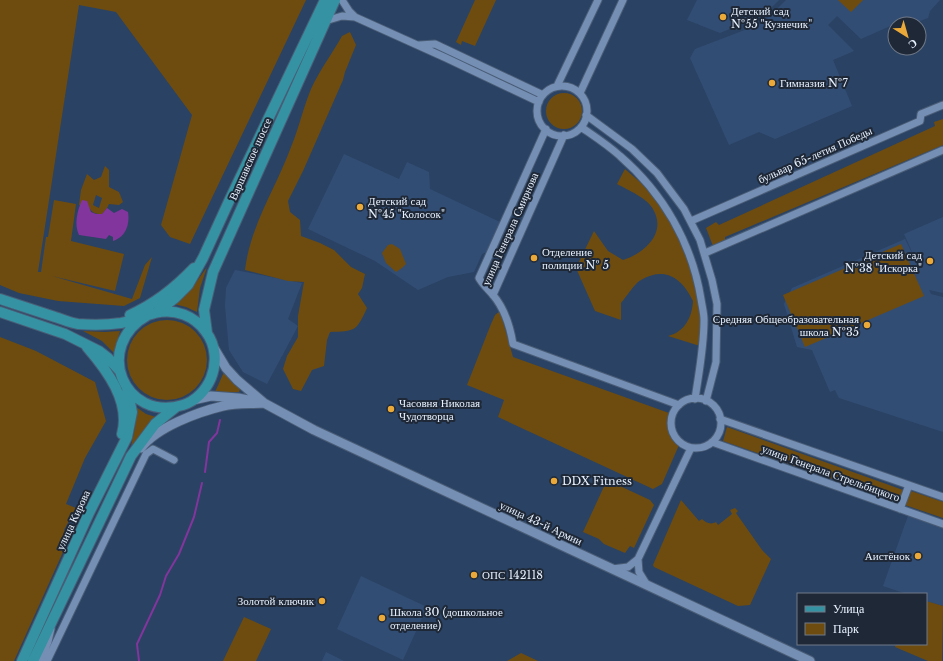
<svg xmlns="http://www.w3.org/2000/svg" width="943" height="661" font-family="'Libre Baskerville',serif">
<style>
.built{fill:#324d74}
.green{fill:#6e4c0f;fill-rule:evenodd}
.water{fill:#82359c}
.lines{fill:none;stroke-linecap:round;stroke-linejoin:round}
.stream{stroke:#82359c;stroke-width:2}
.street-casing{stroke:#495c76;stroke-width:9}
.secondary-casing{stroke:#495c76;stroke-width:11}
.primary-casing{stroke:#495c76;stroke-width:12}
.street{stroke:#748fb3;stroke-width:7}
.secondary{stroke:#748fb3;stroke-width:9}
.primary{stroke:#3492a2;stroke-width:10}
.poi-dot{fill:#eba939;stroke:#1e2837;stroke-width:1.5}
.labels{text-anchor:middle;stroke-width:4;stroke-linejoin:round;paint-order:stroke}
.poi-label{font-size:11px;fill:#e8f1fe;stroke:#1e2837;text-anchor:start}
.street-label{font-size:11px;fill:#e8f1fe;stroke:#1e2837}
</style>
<rect width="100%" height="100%" fill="#2a4263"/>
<!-- built -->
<path class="built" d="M697,0H779L765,14L720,33L687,20Z
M786,0H940L930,11L928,18L912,24H904L903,22L895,24L861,39L837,16L828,25L854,51L833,60L852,106L775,139L759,132L729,145L690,58L695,49L763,23Z
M344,154L399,179L407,162L429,172L430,189L500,222L487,252L482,254L474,272L448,277L418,290L375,261L308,229Z
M943,217V293L929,290L931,294L943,297V432L839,398L835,390L830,392L812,350L797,347L784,304L792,288L905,239L918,265L904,234Z
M235,270L302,283L288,319L298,326L267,384L243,372L229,350L225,306L226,288Z
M909,513L943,526V606L926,601V594H907L883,586Z
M361,576L427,607L403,660L337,629Z
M326,652L344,661H322Z"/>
<!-- green -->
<path class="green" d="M0,0H306L190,244L170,237L161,225L192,115L116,12L79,5L38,272H41L46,237H48L54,200L76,204L71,241L124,254L115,291L52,276L132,299L145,265L152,257L140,298L124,306L58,301L19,293L0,285Z
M475,0H496L475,46L462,41L461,45L456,42Z
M838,0H863L851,12Z
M350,32L356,45L345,72L343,80L303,171L288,201L290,212L300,220L301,236L320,243L334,250L351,267L365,274L362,288L358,294L367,308C356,332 355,331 330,332L327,340L324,366L312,370L301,391L293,389L283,369L287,356L298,337V316L304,282L288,281L245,270C250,226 276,188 291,147C299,128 303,108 311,89C319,71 332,54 342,36Z
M546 111a18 18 0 1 1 36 0a18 18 0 1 1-36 0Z
M943,119V145L725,237V241L713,246L706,228L716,222L719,225L935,126L934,122Z
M105,166L109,170V187L119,192L123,202L119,205L109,204L107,208L102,214C95,214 92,213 88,206L79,205L81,190L87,174L94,180L101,177ZM96,195L102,198L99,208L93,205Z
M625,169L641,183L665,209L685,250L697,287L701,312L700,346L668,336C685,332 692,317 693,301C682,278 665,266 641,280C635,283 626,297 621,303V320L595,311L576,268L594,231L608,251L623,260C645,253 667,233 653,209C647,198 628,190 617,184Z
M392,244L400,249L406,264L402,268L396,272L386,263L382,253L388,245Z
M901,244L924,296L805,347L783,295Z
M207,267L200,288L197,312L186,307L174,304L195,284Z
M500,311L513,357L669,413C668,427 668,435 679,445L662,484L653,489L498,417L504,400L467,385L491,324L495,315Z
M127 360a40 40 0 1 1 80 0a40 40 0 1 1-80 0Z
M83,331L105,332L120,331L114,353L102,341Z
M0,337L36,351L95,382L106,421L85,458L66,504L76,508L64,530L69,533L63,552L14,661H0Z
M224,372L240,389L239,392H215Z
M136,407L146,414L159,418L143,432L131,446L135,428Z
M727,427L903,490L899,502L723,441Z
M607,480L650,500L654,505L634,548L630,546L625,553L604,544L599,539L583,532Z
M911,491L943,502V518L905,505Z
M681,500L699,521L702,519C706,523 711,525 716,522L718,525L732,514L730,510L735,508L738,511L736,513L762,550L771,559L750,605L738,606L654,567L653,565Z
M926,601L943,606L942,661H928L895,647L896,644H926Z
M244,617L271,629L256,661H223Z
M521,653L538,661H507Z"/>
<!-- water -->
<path class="water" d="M82,200L87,201L91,212L96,214H102L107,208L114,213L122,209L128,212C130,224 126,237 113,241V237L109,235L106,239L79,235C74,225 77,211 82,200Z"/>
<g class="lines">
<!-- stream -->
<path class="stream" d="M205,472L209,442L217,433L220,420
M139,661L137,644L160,595L166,576L179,554L194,517L202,483"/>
<defs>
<path id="street" d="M342,0L349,11L355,17
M325,21L342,16L355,17L446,58L539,102
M419,45L435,44L543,95
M557,86L598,0
M537 111a25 25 0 1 1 50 0a25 25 0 1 1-50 0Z
M580,93L623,0
M586,115L632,149L657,173L684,209L700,240L712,280L717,304L716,362L706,401
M581,127C594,136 608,145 620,156C663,193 692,243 701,299C702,306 704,313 704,320C704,347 699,372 695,399
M546,129L479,278C483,285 488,289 493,295C505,309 510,326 513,344L679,405
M691,221L920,121L921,114L943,105
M705,253L943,150
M493,295L564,135
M671 423a25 25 0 1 1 50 0a25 25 0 1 1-50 0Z
M720,419L943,497
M712,442L943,524
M900,509L909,485
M638,559L639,572L647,585
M612,569L628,567L638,559L691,448
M40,661L48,642L51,629
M47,661L146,454L153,449L174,460"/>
<path id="secondary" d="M214,348L226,368L237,380L264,403L314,430L810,661
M193,400L211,396L238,398L253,401
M141,448C157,427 198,412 223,406C236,403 251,404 264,403"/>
<path id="primary" d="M0,299C18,305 37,311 55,317C62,319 70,323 78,324C91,325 107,325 121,323C132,321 144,316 155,313C175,308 195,316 206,332C216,345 217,363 211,378C206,390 196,401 183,405C124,423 92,346 148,315
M0,312L65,334L99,351L108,358L120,371
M157,312L175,298L188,285L203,258L230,199L325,0
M130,315C155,304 175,288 194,268
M207,333L204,310L213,272L335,0
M87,347C107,370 131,402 122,434
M22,661L89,513L127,437L132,412L127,388
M33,661L131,456L155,424L176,407"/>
</defs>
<!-- street casing -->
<use href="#street" class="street-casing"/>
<!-- secondary casing -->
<use href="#secondary" class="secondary-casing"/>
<!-- primary casing -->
<use href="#primary" class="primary-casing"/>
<!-- street -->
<use href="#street" class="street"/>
<!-- secondary -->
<use href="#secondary" class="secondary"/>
<!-- primary -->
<use href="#primary" class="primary"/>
</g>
<!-- markers -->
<g class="poi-dot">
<circle cx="723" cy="17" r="4"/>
<circle cx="772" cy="83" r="4"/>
<circle cx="360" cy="207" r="4"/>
<circle cx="534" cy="258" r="4"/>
<circle cx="930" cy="261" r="4"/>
<circle cx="867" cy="325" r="4"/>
<circle cx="391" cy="409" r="4"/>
<circle cx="554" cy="481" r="4"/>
<circle cx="918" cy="556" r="4"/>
<circle cx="474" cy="575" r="4"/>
<circle cx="322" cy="601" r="4"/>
<circle cx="382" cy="618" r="4"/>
</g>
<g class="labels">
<!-- poi labels -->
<g class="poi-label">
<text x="731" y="15">Детский сад<tspan x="731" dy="13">№55 "Кузнечик"</tspan></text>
<text x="780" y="87">Гимназия №7</text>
<text x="368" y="205">Детский сад<tspan x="368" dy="13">№45 "Колосок"</tspan></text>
<text x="542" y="256">Отделение<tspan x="542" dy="13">полиции № 5</tspan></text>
<text x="922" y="259" text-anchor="end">Детский сад<tspan x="922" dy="13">№38 "Искорка"</tspan></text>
<text x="859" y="323" text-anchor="end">Средняя Общеобразовательная<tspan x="859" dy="13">школа №35</tspan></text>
<text x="399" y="407">Часовня Николая<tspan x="399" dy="13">Чудотворца</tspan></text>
<text x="562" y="485">DDX Fitness</text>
<text x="910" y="560" text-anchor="end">Аистёнок</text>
<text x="482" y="579">ОПС 142118</text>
<text x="314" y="605" text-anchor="end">Золотой ключик</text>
<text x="390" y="616">Школа 30 (дошкольное<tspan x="390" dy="13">отделение)</tspan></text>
</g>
<!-- street labels -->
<g class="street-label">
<text transform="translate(815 155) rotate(-24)" y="4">бульвар 65-летия Победы</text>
<text transform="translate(250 159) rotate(-66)" y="4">Варшавское шоссе</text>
<text transform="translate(510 229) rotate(-66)" y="4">улица Генерала Смирнова</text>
<text transform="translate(831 473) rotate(20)" y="4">улица Генерала Стрельбицкого</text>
<text transform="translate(73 520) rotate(-65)" y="4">улица Кирова</text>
<text transform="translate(541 523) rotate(25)" y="4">улица 43-й Армии</text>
</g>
</g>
<!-- legend -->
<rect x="797" y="593" width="130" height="52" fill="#1e2837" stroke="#6f7887"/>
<rect x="805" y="606" width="20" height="6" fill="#3492a2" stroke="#6f7887"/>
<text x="833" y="613" font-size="12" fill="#e8f1fe">Улица</text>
<rect x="805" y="623" width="20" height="12" fill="#6e4c0f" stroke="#6f7887"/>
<text x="833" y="633" font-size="12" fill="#e8f1fe">Парк</text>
<!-- north arrow -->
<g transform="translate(907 36) rotate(143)"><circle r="19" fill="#1e2837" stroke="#6f7887"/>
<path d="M0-3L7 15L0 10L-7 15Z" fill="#eba939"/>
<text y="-6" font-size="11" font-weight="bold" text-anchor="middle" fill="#e8f1fe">С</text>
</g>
</svg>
